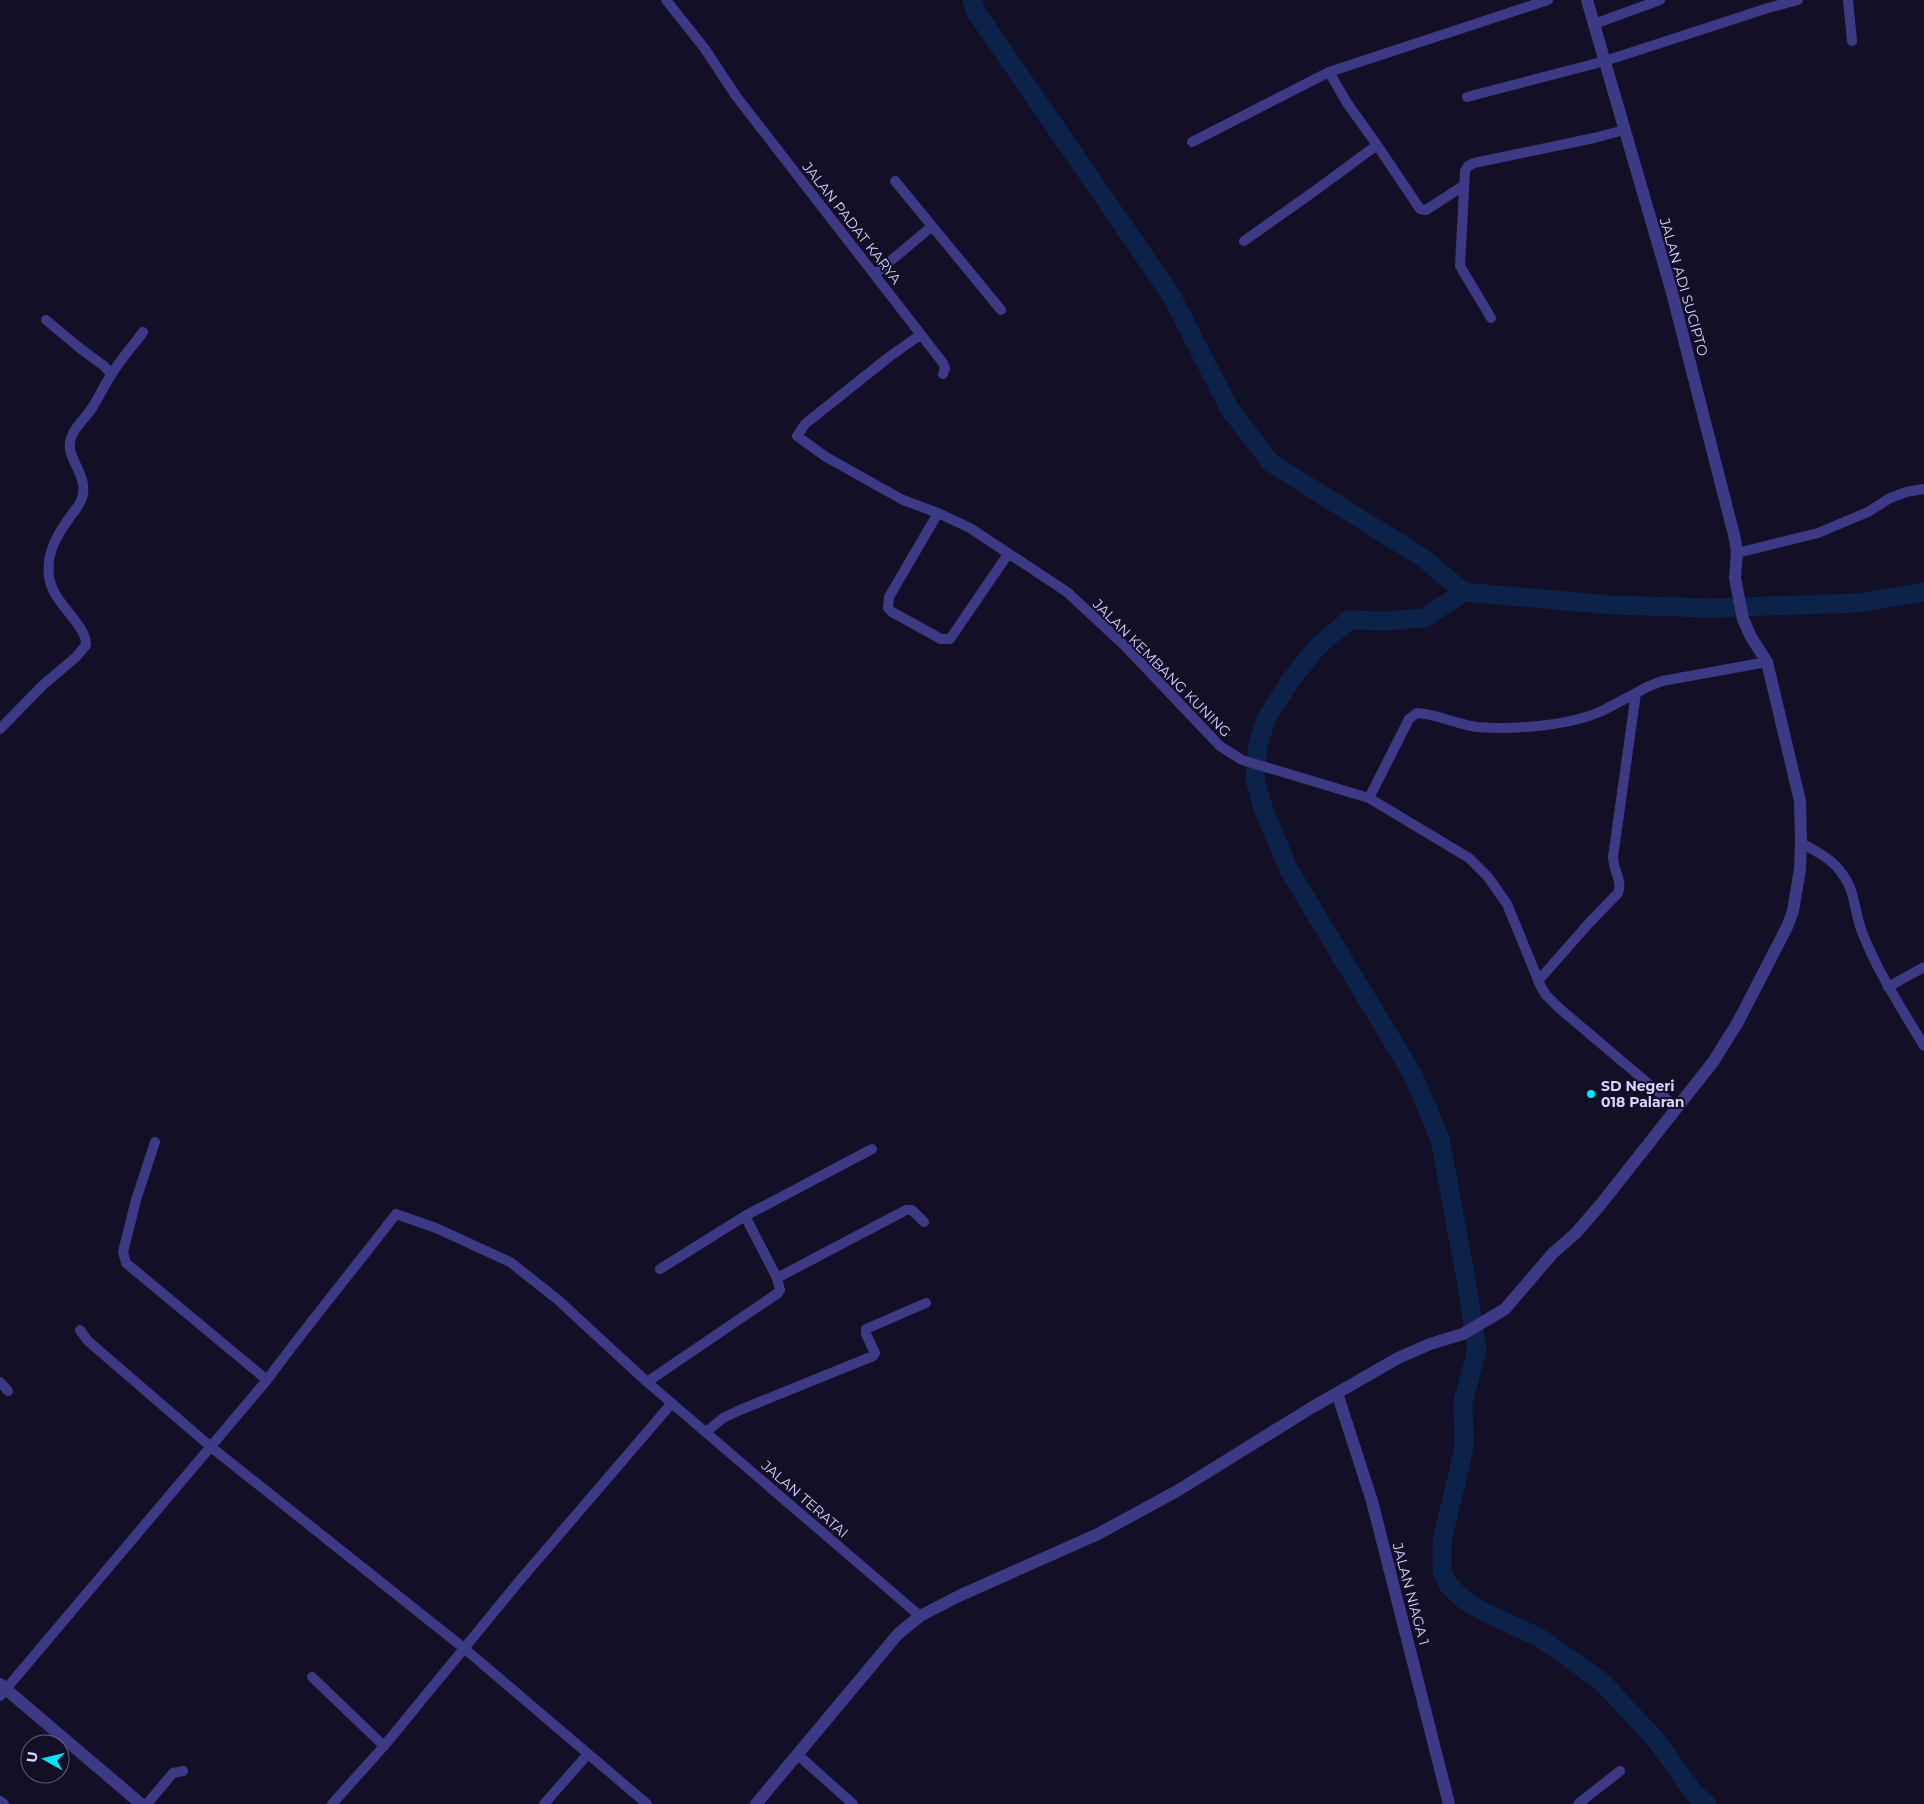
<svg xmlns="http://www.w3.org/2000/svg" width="1924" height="1804" font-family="Montserrat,sans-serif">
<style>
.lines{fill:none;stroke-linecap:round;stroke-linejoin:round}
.river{stroke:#0c2248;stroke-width:19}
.minor{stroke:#3d3a85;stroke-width:10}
.tertiary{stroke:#3d3a85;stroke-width:12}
.poi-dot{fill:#00e5ff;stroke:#130f26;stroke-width:2}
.labels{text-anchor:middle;stroke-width:4;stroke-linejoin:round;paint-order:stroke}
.street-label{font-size:14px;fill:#d9d4ff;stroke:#130f26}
.poi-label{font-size:14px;font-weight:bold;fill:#d9d4ff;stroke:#130f26;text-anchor:start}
</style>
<rect width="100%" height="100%" fill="#130f26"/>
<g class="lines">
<!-- river -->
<path class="river" d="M972,0L976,12L1171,295L1229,408L1271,463L1423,558L1464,592L1611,605L1709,608L1858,603L1924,592
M1464,592L1424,618L1386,621L1349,620L1318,646L1290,681L1266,719L1258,745L1255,780L1264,811L1289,870L1413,1075L1440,1139L1467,1285L1477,1350L1463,1402L1464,1448L1442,1541V1571L1449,1586L1464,1600L1482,1611L1540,1638L1601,1681L1656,1740L1694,1793L1707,1804"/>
<!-- minor -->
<path class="minor" d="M666,0L705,49L736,96L943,363L945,368L943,374
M1848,0L1852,41
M1594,24L1660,0
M1467,97L1605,61L1768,8L1798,0
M1192,142L1329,72L1548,0
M1377,145L1420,209L1426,210L1463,186
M895,181L1001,310
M1244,241L1316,190L1377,145L1347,103L1329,72
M875,274L931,227
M1491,318L1460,266L1465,171L1468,166L1474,163L1594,138L1624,130
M46,320L81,349L104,366L111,374
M920,335L889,357L805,424L797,436L826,457L903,500L938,513L970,528L1067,592L1125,646L1220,746L1242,760L1369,798L1469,858L1488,877L1507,904L1541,987L1546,995L1559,1008L1676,1107
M938,513L889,597L888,608L892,612L941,639H950L1008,554
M1737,553L1818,533L1868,512L1890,498L1906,492L1924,489
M0,729L43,685L76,657L86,645C87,624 51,602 49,576C46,553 57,535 70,517C74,511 80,505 82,498C89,476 67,459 70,443C71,430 85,419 92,408C99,397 104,386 111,375C120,360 133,346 143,332
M1369,798L1409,719L1417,713C1437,714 1456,724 1477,727C1513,730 1568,726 1602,711C1613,705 1625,699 1636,693
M1801,843C1817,852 1833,859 1843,875C1855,891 1855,914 1862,932C1878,973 1902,1009 1924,1046
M1538,981L1590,922L1618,893C1623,881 1613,870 1613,857L1636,693L1647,687L1662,681L1767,662
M1888,987L1924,967
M155,1142L136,1200L123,1252L126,1263L267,1380
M745,1216L872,1149
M777,1278L906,1210H912L924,1222
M80,1330L88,1341L211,1447L465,1649L647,1804
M0,1382L8,1391
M647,1382L778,1293L780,1290L777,1278L745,1216L660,1269
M706,1432L723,1418L740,1410L873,1356L875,1353L866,1334V1329L926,1303
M312,1677L384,1746
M0,1696L267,1380C308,1324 353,1270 396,1214L436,1228L510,1262L557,1299L647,1382L920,1616
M798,1755L853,1804
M0,1801L4,1804
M147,1804L173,1773L183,1771
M332,1804L384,1746L521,1579L672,1403
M544,1804L588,1754
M1578,1804L1620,1771"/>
<!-- tertiary -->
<path class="tertiary" d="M1337,1393L1372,1501L1449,1804
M0,1684L141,1804
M756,1804L898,1634L920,1616L961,1595L1098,1534L1177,1491L1311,1408L1398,1358L1430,1344L1463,1334L1505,1309L1553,1253L1576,1233L1601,1204L1713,1062L1738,1022L1787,927L1793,911L1800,869L1801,843L1800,801L1767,662L1751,637L1743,619L1735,578L1737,553L1735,539L1671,289L1587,0"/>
</g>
<!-- markers -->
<circle class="poi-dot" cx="1591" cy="1094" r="5"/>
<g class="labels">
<!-- street labels -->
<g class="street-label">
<text transform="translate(852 223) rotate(52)" y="5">JALAN PADAT KARYA</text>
<text transform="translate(1684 287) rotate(74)" y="5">JALAN ADI SUCIPTO</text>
<text transform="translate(1162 668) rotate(45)" y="5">JALAN KEMBANG KUNING</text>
<text transform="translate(805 1499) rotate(41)" y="5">JALAN TERATAI</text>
<text transform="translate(1411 1594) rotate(75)" y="5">JALAN NIAGA 1</text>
</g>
<!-- poi labels -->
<g class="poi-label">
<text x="1601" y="1091">SD Negeri<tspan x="1601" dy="16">018 Palaran</tspan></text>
</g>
</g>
<!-- north arrow -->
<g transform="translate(45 1759) rotate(278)"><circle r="24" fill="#130f26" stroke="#625e7d"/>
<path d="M0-4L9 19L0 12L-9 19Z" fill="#00e5ff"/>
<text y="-8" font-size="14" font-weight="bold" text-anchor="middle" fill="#d9d4ff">U</text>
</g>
</svg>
